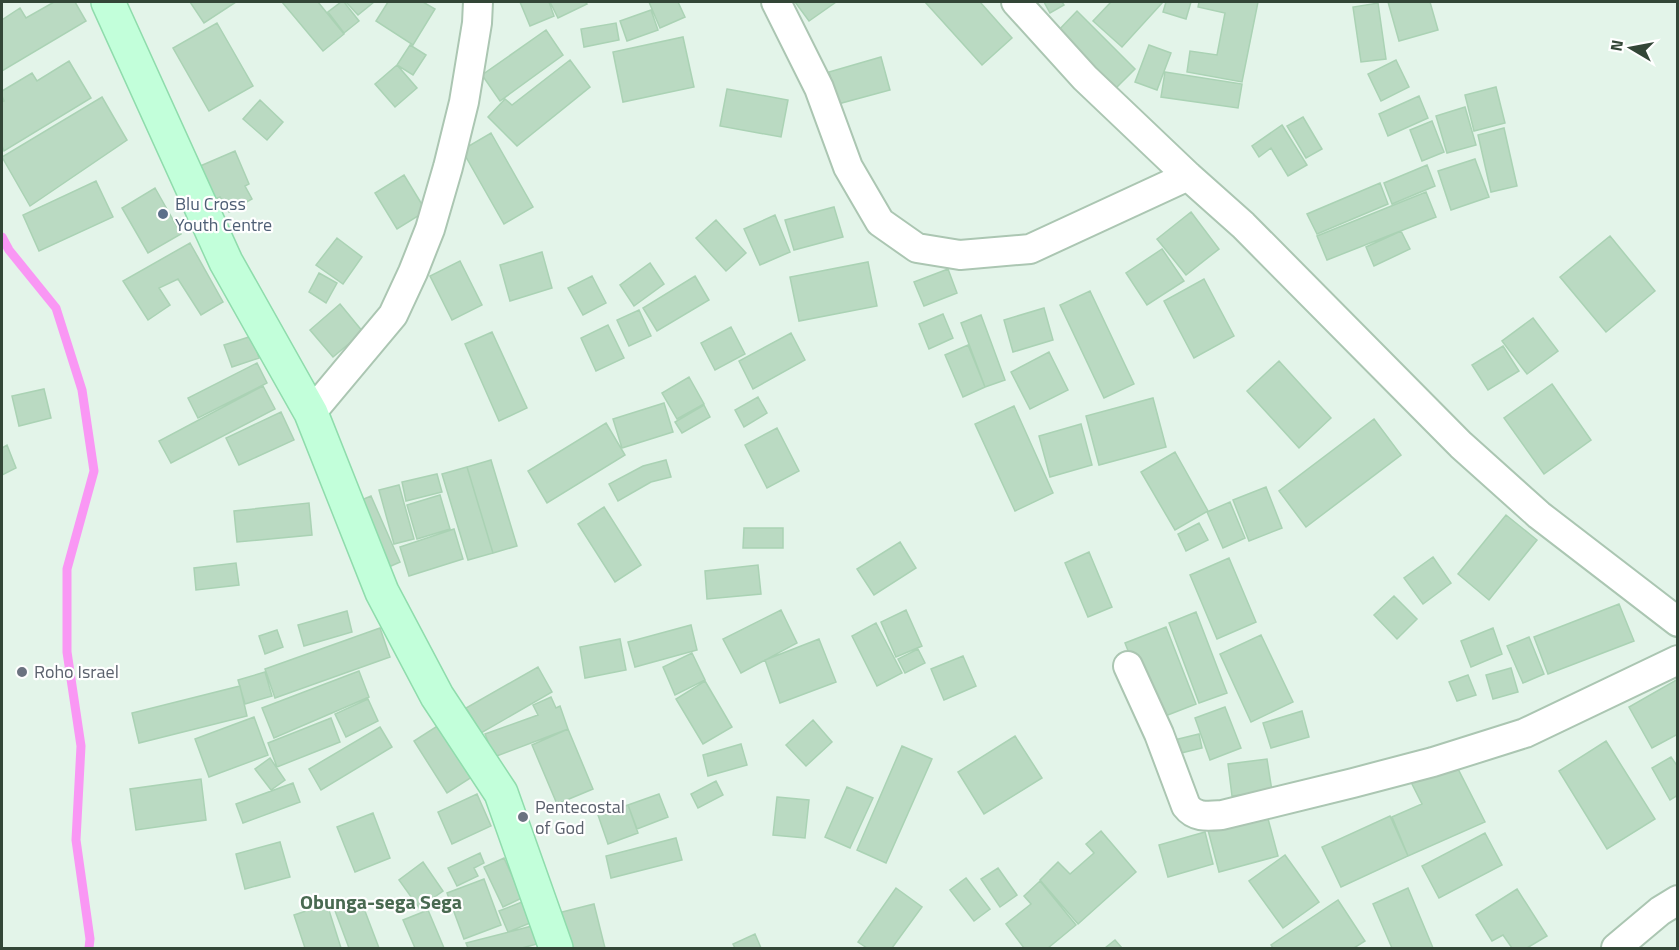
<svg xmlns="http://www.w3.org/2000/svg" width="1679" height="950" font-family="'Titillium Web',sans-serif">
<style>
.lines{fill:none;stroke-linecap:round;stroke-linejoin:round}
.stream{stroke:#f997f4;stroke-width:9}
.building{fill:#badac2;stroke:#aad2b4;stroke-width:1.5}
.street-casing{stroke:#abc6b2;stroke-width:32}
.secondary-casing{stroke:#8fdcac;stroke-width:36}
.street{stroke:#fff;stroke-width:28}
.secondary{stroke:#c2ffda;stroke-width:33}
.service-dot{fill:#5c6f8a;stroke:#fff;stroke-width:2}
.worship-dot{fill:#6b7280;stroke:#fff;stroke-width:2}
.labels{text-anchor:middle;stroke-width:4.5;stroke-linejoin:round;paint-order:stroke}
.service-label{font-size:18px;fill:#4e5e75;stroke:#fff;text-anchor:start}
.worship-label{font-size:18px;fill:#5b616d;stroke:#fff;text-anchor:start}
.neighbourhood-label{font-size:20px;font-weight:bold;fill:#496a51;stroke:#fff}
</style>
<rect width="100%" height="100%" fill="#e3f4e9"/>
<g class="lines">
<!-- stream -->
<path class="stream" d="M2,237L9,250L56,308L82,390L94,471L67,569V652L81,746L76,840L90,939L89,948"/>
</g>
<!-- building -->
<path class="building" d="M54,2H75L86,21L2,71V20L20,8L26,18Z
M190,2H236L204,23Z
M282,2H318L344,34L323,51Z
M341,2H344L359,21L344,33L328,12Z
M346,2H374L358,15Z
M388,2H423L435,9L413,45L376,21Z
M520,2H549L554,16L530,26Z
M550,2H585L587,4L558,18Z
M649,2H678L685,17L660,28Z
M795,2H836L809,21Z
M925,2H980L1012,38L982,65Z
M1044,2H1062L1064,5L1050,13Z
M1111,2H1163L1122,47L1093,21Z
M1166,2H1191L1186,19L1163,12Z
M1199,2H1258L1242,82L1187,72L1190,51L1217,55L1225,13L1198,7Z
M1388,2H1430L1438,30L1399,41Z
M1378,3L1386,59L1361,62L1353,7Z
M651,10L658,30L627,41L620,21Z
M1077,11L1135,69L1112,92L1054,35Z
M217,23L253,86L209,111L173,48Z
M616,23L619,40L584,47L581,29Z
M546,30L563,55L500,101L482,75Z
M683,37L694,87L623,102L613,52Z
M410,45L426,55L413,75L397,65Z
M1149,45L1171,53L1157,90L1135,82Z
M881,57L890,90L838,104L829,72Z
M570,60L590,87L517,146L488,117L505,99L512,105Z
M1396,60L1409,87L1381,101L1368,74Z
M69,61L91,98L4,151L2,146V102L4,101L2,96V91L32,73L37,81Z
M397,65L417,88L395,107L375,84Z
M1165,72L1242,84L1238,108L1161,97Z
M1496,87L1505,123L1474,131L1465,95Z
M727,89L788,100L781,137L720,126Z
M1419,96L1428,118L1388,136L1379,114Z
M102,97L127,140L30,206L2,157Z
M260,100L283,122L267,140L243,119Z
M1465,107L1476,145L1447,153L1436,116Z
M1303,117L1322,149L1306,158L1287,126Z
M1432,121L1444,152L1422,161L1410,130Z
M1282,125L1307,165L1288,176L1271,148L1259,157L1252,146Z
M1504,128L1517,186L1491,192L1478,135Z
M491,133L533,207L504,224L462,150Z
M235,151L249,184L245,186L252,199L229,212L220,197L213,200L198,167Z
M1475,159L1489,197L1451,210L1438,171Z
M1427,165L1435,186L1392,204L1384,183Z
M404,175L426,211L397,229L375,193Z
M96,181L113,217L39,251L23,215Z
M1380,183L1388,204L1317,234L1307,214Z
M155,188L181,234L148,253L122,208Z
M1426,192L1436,217L1327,260L1317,236Z
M834,207L843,237L794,250L785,220Z
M1191,212L1219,249L1186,275L1157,239Z
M775,215L790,252L760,265L744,229Z
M716,220L746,253L726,271L696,238Z
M1401,231L1410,249L1374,266L1366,247Z
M1610,236L1655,291L1606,332L1560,277Z
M337,238L362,257L343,284L316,265Z
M190,243L223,302L201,315L178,279L159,288L170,305L148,320L123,281Z
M1162,249L1184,281L1147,305L1126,273Z
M542,252L552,288L510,301L500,265Z
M460,261L482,305L452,320L430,276Z
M868,262L877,306L799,321L790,277Z
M650,263L664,284L634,306L620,285Z
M948,269L957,293L924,306L914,282Z
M319,273L337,283L326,303L309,292Z
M592,276L606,303L583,315L568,288Z
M695,276L709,300L657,331L643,308Z
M1204,279L1234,336L1194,358L1164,301Z
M1090,291L1134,384L1104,398L1060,305Z
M340,304L363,332L333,357L310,330Z
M1044,308L1053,340L1013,352L1004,320Z
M639,310L651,336L629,346L617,320Z
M943,314L953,338L929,349L919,324Z
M981,315L1005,380L985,387L961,323Z
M1533,318L1558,351L1527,374L1502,341Z
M608,325L624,358L596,371L581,338Z
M731,327L745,354L715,370L701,343Z
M492,332L527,408L499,421L465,344Z
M791,333L805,360L753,389L739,361Z
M252,336L259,358L232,367L224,345Z
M968,345L985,387L963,397L945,355Z
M1503,346L1519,371L1488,390L1472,365Z
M1049,352L1068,390L1030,409L1011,372Z
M1279,361L1331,418L1299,448L1247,391Z
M257,363L267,383L198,418L188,398Z
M689,377L704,404L677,419L662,393Z
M1552,384L1591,440L1544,474L1504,418Z
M263,386L275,409L171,463L159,441Z
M44,389L51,418L19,426L12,396Z
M758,397L767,413L744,427L735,410Z
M1153,398L1166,447L1099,465L1086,416Z
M664,403L673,432L622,448L613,419Z
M704,405L710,417L682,433L675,422Z
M1014,406L1053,493L1015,511L975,424Z
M281,412L294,440L239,465L226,438Z
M1374,419L1401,455L1306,527L1279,491Z
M606,423L625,455L547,503L528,471Z
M1081,424L1092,465L1050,477L1039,436Z
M777,428L799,471L767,488L745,445Z
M7,445L16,468L2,475V448Z
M1175,452L1208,511L1175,530L1141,472Z
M491,460L517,546L493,553L467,467Z
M666,460L671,477L651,482L618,501L609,484L643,466Z
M467,467L493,553L468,560L442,474Z
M437,474L442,492L406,501L402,482Z
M399,485L414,539L394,544L379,490Z
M1266,487L1282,528L1249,541L1233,500Z
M440,495L450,529L417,539L407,505Z
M371,496L400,562L382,570L352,504Z
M1230,502L1245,538L1223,548L1207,512Z
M309,503L312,535L237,542L234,511Z
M604,507L641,565L615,582L578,524Z
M1506,515L1537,540L1489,600L1458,574Z
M1199,523L1208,540L1186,551L1178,534Z
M744,528H783V548H743Z
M454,529L463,559L409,576L400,547Z
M900,542L916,568L874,595L857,569Z
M1089,552L1112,607L1088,617L1065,563Z
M1433,557L1451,583L1423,604L1404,578Z
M1229,558L1256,622L1217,639L1190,575Z
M236,563L239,585L196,590L194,568Z
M758,565L761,594L707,599L705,571Z
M1394,596L1417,619L1397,639L1374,615Z
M1619,604L1634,641L1548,674L1534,637Z
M781,610L797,643L741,673L723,639Z
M906,610L922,646L896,657L881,622Z
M347,611L352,632L304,646L298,625Z
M1196,612L1227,693L1199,703L1169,623Z
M876,623L902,673L877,686L852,636Z
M691,625L697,650L635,667L628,642Z
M1166,627L1196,704L1155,720L1125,643Z
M380,628L390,657L275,698L265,669Z
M1493,628L1502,654L1471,667L1461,641Z
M277,630L283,647L265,654L259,636Z
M1261,635L1293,702L1251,722L1220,654Z
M1529,637L1544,674L1523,683L1507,646Z
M620,639L626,670L585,678L580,647Z
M819,639L836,682L780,703L765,660Z
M918,649L925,663L905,673L898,659Z
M692,653L705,680L675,695L663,667Z
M963,656L976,686L944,700L931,669Z
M538,667L552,692L481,733L466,708Z
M1511,668L1518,692L1493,699L1486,675Z
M359,671L369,697L274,738L262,708Z
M265,672L272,696L245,704L238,680Z
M1468,675L1476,695L1457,701L1449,682Z
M1678,679V734L1652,748L1629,707Z
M705,681L732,727L703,744L676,699Z
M240,686L247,716L139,743L132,713Z
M551,697L556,708L560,706L568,729L494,757L485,734L538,715L533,705Z
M368,699L378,721L346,737L335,714Z
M1225,707L1241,748L1210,760L1195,718Z
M1302,711L1309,737L1271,748L1263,723Z
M254,717L268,755L209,777L195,739Z
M331,718L340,742L277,767L268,743Z
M813,720L832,742L806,766L786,745Z
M442,723L475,775L447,793L414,741Z
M380,727L392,747L321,790L309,769Z
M568,729L593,789L557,804L532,745Z
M1199,734L1202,748L1177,754L1174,740Z
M1015,736L1042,778L984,814L958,772Z
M1606,741L1655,819L1607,849L1559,771Z
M741,744L747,765L708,776L703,755Z
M902,746L932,759L886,863L857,850Z
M1671,757L1678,767V795L1670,800L1652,768Z
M270,758L285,780L271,790L255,769Z
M1267,759L1272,791L1232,796L1228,764Z
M1453,759L1485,822L1408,856L1392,817L1422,804L1411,782Z
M201,779L206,820L136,830L130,789Z
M716,781L723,795L698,808L691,794Z
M293,783L300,802L243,823L236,804Z
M847,787L873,798L850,848L825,837Z
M477,794L491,826L452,844L438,812Z
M659,794L668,817L637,829L628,805Z
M777,797L809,800L805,838L773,835Z
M628,805L638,833L608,844L598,815Z
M373,813L390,858L355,872L337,827Z
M1267,815L1278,856L1219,872L1208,830Z
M1390,816L1408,856L1341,887L1322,847Z
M1101,831L1136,872L1078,924L1040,880L1058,862L1070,874L1094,853L1086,844Z
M1205,832L1213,864L1168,877L1159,845Z
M1485,833L1502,865L1439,898L1422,866Z
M676,838L682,860L611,878L606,856Z
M280,842L290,877L245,889L236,854Z
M480,853L484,863L474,868L478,876L457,886L448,868Z
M1285,855L1319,902L1283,928L1249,881Z
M504,858L522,898L503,907L484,867Z
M423,862L443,891L419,908L399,880Z
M998,868L1017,895L1000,907L981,879Z
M966,878L990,909L974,921L950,890Z
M484,879L501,925L464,939L447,893Z
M1040,881L1076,925L1048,948H1024L1006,924L1031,904L1024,896Z
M896,888L922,907L892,948H867L858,942Z
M1408,888L1433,948H1392L1373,904Z
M1517,889L1547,936L1527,948H1512L1503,935L1492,941L1476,915Z
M360,898L379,948H349L334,908Z
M1338,900L1365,941L1354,948H1273L1271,945Z
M522,902L530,923L508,932L499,911Z
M327,904L341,948H305L294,915Z
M594,904L605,948H567L558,913Z
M428,910L444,948H415L403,920Z
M532,926L537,944L522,948H468L466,943Z
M755,934L761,948H735L733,944Z
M1115,940L1122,948H1105Z"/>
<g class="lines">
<defs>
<path id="street" d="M776,2L819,88L848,167L880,222L917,248L960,255L1030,249L1188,176
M1016,2L1085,78L1188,176L1243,225L1461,445L1539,515L1678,622
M311,413L393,315L413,272L430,229L448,167L464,102L477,23L478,2
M1128,666L1159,734L1186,806C1195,818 1208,816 1222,815L1353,783L1433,762L1525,733L1678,660
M1616,948L1660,911L1678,900"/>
<path id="secondary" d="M108,2L226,262L311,413L382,592L437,696L501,793L556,948"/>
</defs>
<!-- street casing -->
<use href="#street" class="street-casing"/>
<!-- secondary casing -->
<use href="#secondary" class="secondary-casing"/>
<!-- street -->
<use href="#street" class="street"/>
<!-- secondary -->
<use href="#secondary" class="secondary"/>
</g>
<!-- markers -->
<circle class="service-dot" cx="163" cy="214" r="6"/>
<g class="worship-dot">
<circle cx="22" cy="672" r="6"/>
<circle cx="523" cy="817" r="6"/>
</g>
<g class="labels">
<!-- service labels -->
<g class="service-label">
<text x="175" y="210">Blu Cross<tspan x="175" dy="21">Youth Centre</tspan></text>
</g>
<!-- worship labels -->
<g class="worship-label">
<text x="34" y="678">Roho Israel</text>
<text x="535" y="813">Pentecostal<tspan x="535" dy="21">of God</tspan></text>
</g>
<!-- neighbourhood labels -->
<g class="neighbourhood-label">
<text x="381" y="909">Obunga-sega Sega</text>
</g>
</g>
<!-- border -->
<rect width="1679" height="950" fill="none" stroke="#334637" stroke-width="6"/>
<!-- north arrow -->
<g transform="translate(1631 48) rotate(280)" stroke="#ffffff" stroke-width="4.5" paint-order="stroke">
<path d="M0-4.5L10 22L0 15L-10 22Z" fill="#334637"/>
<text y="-9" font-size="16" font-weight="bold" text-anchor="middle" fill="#334637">N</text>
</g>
</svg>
